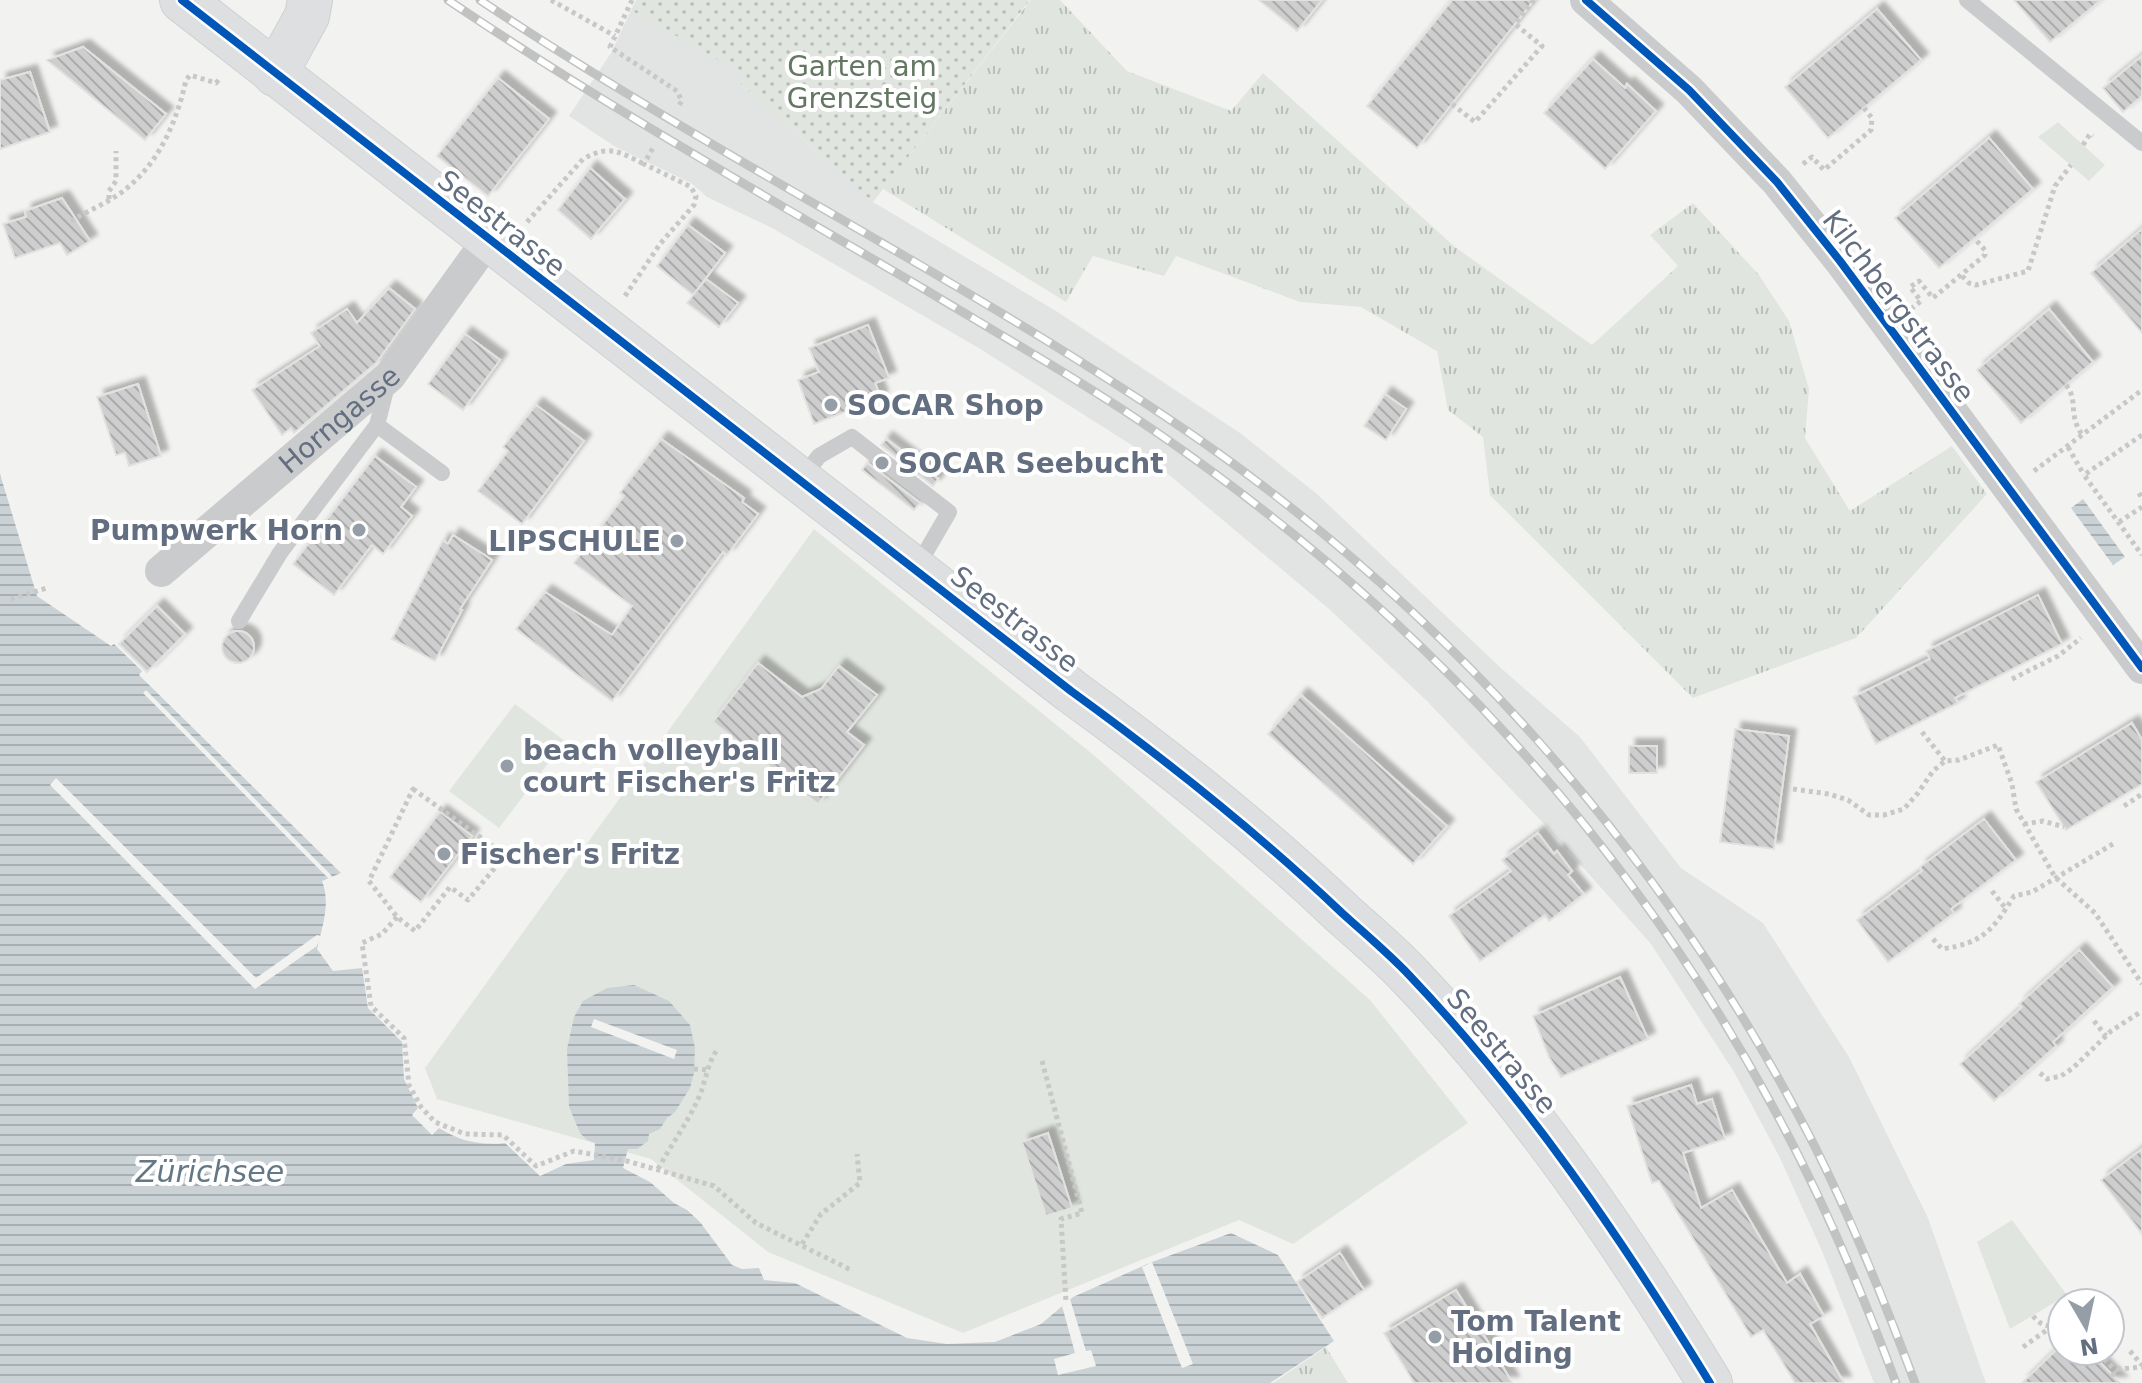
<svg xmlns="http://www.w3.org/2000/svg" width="2142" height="1383" font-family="'DejaVu Sans',sans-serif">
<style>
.built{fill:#e2e4e3}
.grass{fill:url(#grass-tufts)}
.park{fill:#e1e5df}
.garden{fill:url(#garden-dots)}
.water{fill:url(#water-rules)}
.pier{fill:#f2f3f0}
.building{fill:url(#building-back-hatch);stroke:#e2e2e0;stroke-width:2;filter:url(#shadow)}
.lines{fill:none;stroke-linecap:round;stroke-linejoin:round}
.secondary-casing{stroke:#cecfcf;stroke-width:46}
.primary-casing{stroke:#d0d1d1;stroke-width:46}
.path{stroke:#c8c8c9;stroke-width:5;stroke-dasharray:4 4;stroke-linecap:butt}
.lane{stroke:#cacbcc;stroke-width:16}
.street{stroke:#cacbcc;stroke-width:32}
.secondary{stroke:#dedfe0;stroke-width:44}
.primary{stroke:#dedfe0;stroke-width:44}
.rail-casing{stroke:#c1c2c2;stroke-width:9}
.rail{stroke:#fff;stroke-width:6;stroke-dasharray:18;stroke-linecap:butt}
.cycleway-casing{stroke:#fff;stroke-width:13}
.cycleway{stroke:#0057b8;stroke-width:8}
.poi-dot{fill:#959da7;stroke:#fff;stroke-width:3}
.labels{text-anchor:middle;stroke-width:8;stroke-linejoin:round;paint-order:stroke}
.park-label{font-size:28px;fill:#637762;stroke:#fff}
.street-label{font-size:28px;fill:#636f80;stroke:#fff}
.poi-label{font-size:28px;font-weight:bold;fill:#636f80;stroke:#fff;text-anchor:start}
.water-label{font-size:30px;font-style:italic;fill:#637885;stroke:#fff}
</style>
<defs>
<pattern id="grass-tufts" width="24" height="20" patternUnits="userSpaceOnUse" patternTransform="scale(2)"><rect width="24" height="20" fill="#e1e5df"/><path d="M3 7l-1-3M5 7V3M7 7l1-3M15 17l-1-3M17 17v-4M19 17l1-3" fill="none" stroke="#babeba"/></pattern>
<pattern id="garden-dots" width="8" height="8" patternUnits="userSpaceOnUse" patternTransform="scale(2)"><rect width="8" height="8" fill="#e1e5df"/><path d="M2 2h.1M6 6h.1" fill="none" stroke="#babeba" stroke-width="1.8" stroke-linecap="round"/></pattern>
<pattern id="water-rules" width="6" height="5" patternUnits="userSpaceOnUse" patternTransform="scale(2)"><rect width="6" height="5" fill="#cbd2d5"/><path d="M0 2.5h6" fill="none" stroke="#a8afb2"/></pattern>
<pattern id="building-back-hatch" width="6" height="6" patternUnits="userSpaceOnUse" patternTransform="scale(2)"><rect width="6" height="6" fill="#cdcecd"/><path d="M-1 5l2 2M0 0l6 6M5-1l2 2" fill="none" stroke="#aaabac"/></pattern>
<filter id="shadow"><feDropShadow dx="7" dy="-7" stdDeviation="2" flood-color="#0004"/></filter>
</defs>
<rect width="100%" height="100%" fill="#f2f3f0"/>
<!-- built -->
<path class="built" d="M631,10L748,76L741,84L873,202L1056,311L1240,433L1317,494L1502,669L1580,737L1681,868L1763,923L1849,1057L1928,1218L1986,1383H1874L1822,1251L1779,1156L1734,1072L1651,944L1546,826L1426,700L1329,609L1138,449L977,347L772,228L707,197L691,183L614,146L569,116L611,53Z"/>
<!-- grass -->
<path class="grass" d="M1031,0H1060L1127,71L1231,111L1263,73L1455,247L1592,345L1678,266L1650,235L1693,203L1759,275L1789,321L1809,389L1805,438L1850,511L1952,446L1987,494L1856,638L1693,698L1490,495L1483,437L1448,410L1437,351L1361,307L1300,302L1176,256L1164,276L1093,256L1066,302L883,189Z
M1326,1347L1348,1383H1273Z"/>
<!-- park -->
<path class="park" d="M2058,122L2105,165L2089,181L2038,137Z
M814,529L1096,757L1370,1000L1468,1123L1293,1244L1239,1220L963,1333L768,1252L651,1159L437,1099L425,1068Z
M515,704L565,741L499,828L449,791Z
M2012,1220L2067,1295L2010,1329L1977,1242Z"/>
<!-- garden -->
<path class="garden" d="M636,0H1030L873,202L741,84L747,76L631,10Z"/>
<!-- water -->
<path class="water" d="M0,474L37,596L111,646L114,644L142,671L139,675L341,873L322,881C331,904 322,927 317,949L333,971L362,968L368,1008L402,1042L404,1079L418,1108L412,1115L432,1135L439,1128C460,1141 481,1146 505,1143L540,1176L566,1164L594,1160L595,1143L587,1140L580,1133L569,1107L567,1049L574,1017L583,1001L607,988L634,985L669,1001L690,1025L695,1048L694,1073L690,1088L675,1112L667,1118L660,1129L649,1134L648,1141L637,1149H628L623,1168L650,1182L674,1203L687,1210L700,1222L732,1265L742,1269L759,1268L764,1280L795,1283L907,1338L947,1344L995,1342L1041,1324L1073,1297L1152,1262L1231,1233L1278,1255L1334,1341L1270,1383H0Z
M2083,499L2125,557L2113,565L2071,508Z"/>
<!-- pier -->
<path class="pier" d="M146,690L332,876L329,879L143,693Z
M56,778L256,978L317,935L321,936L317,946L255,989L50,785Z
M594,1019L677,1050L674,1059L591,1027Z
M1152,1262L1193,1364L1182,1368L1142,1267Z
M1070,1299L1086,1351L1091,1350L1096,1366L1058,1375L1054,1359L1075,1353L1062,1306Z"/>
<!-- building -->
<path class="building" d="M1259,0H1322L1297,31Z
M1452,0H1534L1417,148L1367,106Z
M2014,0H2101L2050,42Z
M1877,9L1921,60L1828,138L1785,87Z
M83,47L166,114L145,140L47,60Z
M2142,56V96L2123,112L2103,88Z
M1593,59L1625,88L1627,84L1656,111L1605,169L1544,113Z
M30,72L50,132L0,149V80Z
M498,78L549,119L488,196L437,156Z
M1989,138L2033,189L1939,268L1895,218Z
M590,168L625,199L591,239L558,210Z
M62,198L90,241L67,255L60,243L15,258L3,224L26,217L25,211Z
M688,225L725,253L693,295L657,266Z
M2142,229V333L2091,273Z
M706,279L738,303L719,327L687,303Z
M389,288L415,309L376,363L294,433L291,428L282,435L252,390L320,346L311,333L347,309L357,323Z
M2049,309L2093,362L2021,423L1977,370Z
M868,325L889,378L875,383L881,398L814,424L798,380L819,372L809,348Z
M465,334L500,360L463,410L428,384Z
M138,384L161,456L129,466L125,453L116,455L97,397Z
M1385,394L1406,409L1386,440L1364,426Z
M536,405L584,441L522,524L478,491L508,451L503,447Z
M661,439L744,498L742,502L758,514L727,555L723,552L612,701L516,629L545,592L612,635L632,606L574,563L624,496L620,493Z
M886,439L938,479L933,486L881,445Z
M375,456L416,487L401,507L412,516L383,554L372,545L334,595L293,564Z
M867,463L920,503L914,510L862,470Z
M453,535L492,560L460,609L462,610L435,661L392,639L443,540L448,544Z
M2038,595L2062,644L1955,698L1958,703L1876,744L1853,697L1930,659L1926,651Z
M157,606L185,634L147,672L119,644Z
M222 647a16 16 0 1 1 32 0a16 16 0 1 1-32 0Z
M758,663L802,697L821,689L839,666L877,695L847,732L864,745L818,804L713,722Z
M1301,695L1447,826L1413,864L1268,734Z
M2132,723L2142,740V784L2066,830L2036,782Z
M1735,729L1789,736L1774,849L1720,842Z
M1629,746H1657V773H1629Z
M440,812L472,836L421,902L390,877Z
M1984,819L2016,860L1951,909L1954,913L1888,962L1857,920L1922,871L1920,867Z
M1538,833L1554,854L1557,851L1572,871L1568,875L1584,894L1549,921L1545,915L1480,961L1449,916L1511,871L1502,860Z
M2079,950L2113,987L2053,1042L2056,1046L1994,1101L1960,1064L2022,1007L2019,1004Z
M1620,977L1648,1039L1561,1077L1549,1057L1533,1016Z
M1691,1085L1697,1104L1712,1099L1725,1139L1683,1153L1701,1208L1732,1190L1787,1283L1800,1274L1824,1316L1810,1324L1844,1383H1795L1763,1330L1751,1337L1659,1181L1652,1183L1627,1106Z
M1048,1133L1072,1208L1046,1216L1022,1142Z
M2142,1149V1234L2101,1180Z
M1340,1253L1364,1290L1322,1318L1297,1282Z
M1456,1290L1496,1355L1512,1383H1414L1384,1333Z
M2055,1351H2089L2120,1383H2022Z"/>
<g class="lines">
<defs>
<path id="secondary" d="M275,74L307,16L310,0"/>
<path id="primary" d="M182,0L1071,691C1166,760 1257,832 1342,913C1364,933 1388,953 1409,975C1526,1098 1622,1239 1710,1383"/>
</defs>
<!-- secondary casing -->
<use href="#secondary" class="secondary-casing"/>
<!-- primary casing -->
<use href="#primary" class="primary-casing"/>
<!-- path -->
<path class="path" d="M551,0L615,36
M632,0L610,47L677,91L682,101L677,108
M1452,104L1475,122L1542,46L1515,24L1534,0
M2083,145L2090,134L2093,136
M1803,164L1812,157L1824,170L1871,130L1872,118L1864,108
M109,199V191L116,181V151
M71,221C89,210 110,202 126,189C160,161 177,121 186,80L190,75L216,83L221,77
M527,222L583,159C610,144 619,152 644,164
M1962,276L1969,283L1976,285L2028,271L2055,186L2071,165
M625,296L660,244L694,205L696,196L691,187L644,164L654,146
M1911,309L1921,301L1910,287L1919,281L1933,298L1985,255V250L1974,238
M2066,385C2079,401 2067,414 2083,436
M2142,435L2084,475L2142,555
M2068,447L2084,475
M2034,471L2142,390
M2139,493L2142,498
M2119,522L2142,507
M11,599L47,588
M2012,679L2058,656L2081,638
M1922,732L1945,761
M413,789L501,852L503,858L468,900L450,887L415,931L397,917L369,881Z
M1793,789L1829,794L1848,800L1869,815H1884L1904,809L1918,793L1933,771L1945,761L1959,760L1998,745L2012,784L2016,809L2055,877L2095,913L2142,984
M2124,806L2142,794
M2024,824L2043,821L2064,827
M1992,891L2006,909
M397,917L382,934L362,943L371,1006L404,1038L409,1085L421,1107L435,1122L465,1134L503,1135L536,1166L574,1151L627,1161L714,1186L756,1223L853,1271
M1933,939L1942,949C1983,943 1993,930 2014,896L2032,892L2113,844
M2094,1021L2106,1036
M1042,1061L1082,1213L1061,1219L1066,1302
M694,1069L708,1070
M2040,1073L2047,1079L2061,1076L2073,1068L2111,1031L2142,1011
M658,1169C671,1145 688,1122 699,1097C706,1081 707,1064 717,1050
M802,1244L821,1214L860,1183L857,1154
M2033,1316C2042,1327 2049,1328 2062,1323
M2023,1347L2051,1327
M2102,1351L2104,1359L2117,1372
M2130,1351L2142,1365
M2112,1376L2119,1369L2142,1367"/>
<!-- lane -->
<path class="lane" d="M1967,0L2142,143
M388,382L377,425L442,473
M802,478L819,456L852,437L949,512L917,567
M239,621L280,553L377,425"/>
<!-- street -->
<g class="street">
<path d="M1586,0L1689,90L1777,182L1840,261L2142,668"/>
<path id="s1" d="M161,571L390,376L488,240"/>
</g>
<!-- secondary -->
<use href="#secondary" class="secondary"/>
<!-- primary -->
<use href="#primary" class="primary"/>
<defs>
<path id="rail" d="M448,0C602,104 764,195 924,289C1004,337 1085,383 1162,436C1416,611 1627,837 1774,1109C1822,1197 1861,1289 1896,1383
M480,0C702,149 943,268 1166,417C1438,598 1660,847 1810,1137C1851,1217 1884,1300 1915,1383"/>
</defs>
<!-- rail casing -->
<use href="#rail" class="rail-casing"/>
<!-- rail -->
<use href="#rail" class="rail"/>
<defs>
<path id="cycleway" d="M182,0L1071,691C1166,760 1257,832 1342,913C1364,933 1388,953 1409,975C1526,1098 1622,1239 1710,1383
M1586,0L1689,90L1777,182L1840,261L2142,668"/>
</defs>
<!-- cycleway casing -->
<use href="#cycleway" class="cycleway-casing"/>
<!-- cycleway -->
<use href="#cycleway" class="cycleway"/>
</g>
<!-- markers -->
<g class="poi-dot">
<circle cx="831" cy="405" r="8"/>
<circle cx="882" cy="463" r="8"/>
<circle cx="359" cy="530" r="8"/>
<circle cx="677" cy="541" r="8"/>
<circle cx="507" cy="766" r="8"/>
<circle cx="444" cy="854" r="8"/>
<circle cx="1435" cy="1337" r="8"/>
</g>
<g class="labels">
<!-- park labels -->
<g class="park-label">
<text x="862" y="76">Garten am<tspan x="862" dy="32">Grenzsteig</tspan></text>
</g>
<!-- street labels -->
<g class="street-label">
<text transform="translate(502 223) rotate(38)" y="10">Seestrasse</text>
<text transform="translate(1899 306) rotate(53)" y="10">Kilchbergstrasse</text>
<text dy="10" stroke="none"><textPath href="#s1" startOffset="234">Horngasse</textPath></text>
<text transform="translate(1015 619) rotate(38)" y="10">Seestrasse</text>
<text transform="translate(1502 1051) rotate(50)" y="10">Seestrasse</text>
</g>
<!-- poi labels -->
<g class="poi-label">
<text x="847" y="415">SOCAR Shop</text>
<text x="898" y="473">SOCAR Seebucht</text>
<text x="343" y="540" text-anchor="end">Pumpwerk Horn</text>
<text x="661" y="551" text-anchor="end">LIPSCHULE</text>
<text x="523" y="760">beach volleyball<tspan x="523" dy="32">court Fischer's Fritz</tspan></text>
<text x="460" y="864">Fischer's Fritz</text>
<text x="1451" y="1331">Tom Talent<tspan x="1451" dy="32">Holding</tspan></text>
</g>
<!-- water labels -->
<g class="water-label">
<text x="210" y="1182">Zürichsee</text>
</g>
</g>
<!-- north arrow -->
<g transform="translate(2086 1327) rotate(171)"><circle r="38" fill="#ffffff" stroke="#c1c5cc" stroke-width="2"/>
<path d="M0-6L14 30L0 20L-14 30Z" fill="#959da7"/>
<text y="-12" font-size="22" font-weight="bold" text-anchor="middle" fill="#636f80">N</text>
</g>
</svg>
